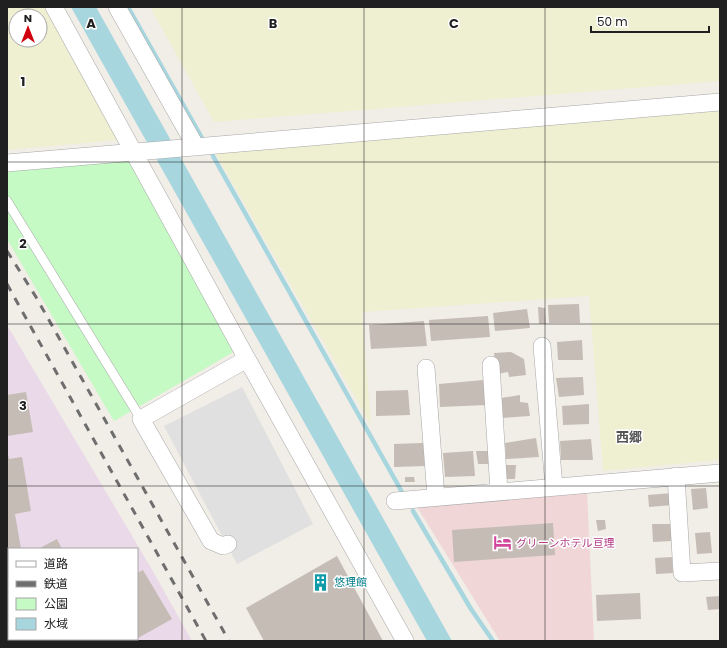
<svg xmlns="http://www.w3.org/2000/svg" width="727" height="648" font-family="Poppins,'Noto Sans JP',sans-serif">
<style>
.commercial{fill:#f1d6d7}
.industrial{fill:#ead9e8;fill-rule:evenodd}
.farmland{fill:#efefd2;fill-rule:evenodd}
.park{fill:#c5fac5}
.parking{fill:#e0e0e0}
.water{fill:#a7d6df}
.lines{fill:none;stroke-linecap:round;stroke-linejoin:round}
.stream{stroke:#a7d6df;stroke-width:4.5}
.building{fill:#c6bcb6}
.lane-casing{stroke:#a7a7a7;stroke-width:10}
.street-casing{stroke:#a7a7a7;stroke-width:18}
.lane{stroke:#fff;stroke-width:9}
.street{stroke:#fff;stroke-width:17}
.rail{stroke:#6e6e6e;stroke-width:3;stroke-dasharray:8 8;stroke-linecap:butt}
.grid{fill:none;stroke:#202020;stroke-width:1;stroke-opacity:0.55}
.labels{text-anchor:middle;stroke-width:3;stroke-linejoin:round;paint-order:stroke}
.hotel-label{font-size:11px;fill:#b23c85;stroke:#fff;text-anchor:start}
.culture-label{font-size:11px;fill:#0d838f;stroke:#fff;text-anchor:start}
.quarter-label{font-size:13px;font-weight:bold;fill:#535353;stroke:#fff}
.grid-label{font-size:13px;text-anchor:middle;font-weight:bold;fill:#202020;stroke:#fff;stroke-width:3;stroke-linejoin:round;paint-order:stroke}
</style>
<rect width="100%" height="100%" fill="#f1ede7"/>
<!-- commercial -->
<path class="commercial" d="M587,493L594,641H500L417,507L437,503Z"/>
<!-- industrial -->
<path class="industrial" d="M7,325L151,568L192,641H7ZM9,549H137V639H9Z"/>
<!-- farmland -->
<path class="farmland" d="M7,7H46L119,140L7,150ZM16,16H40V40H16Z
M150,7H720V81L214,122Z
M720,106V460L603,471L589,296L362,312L371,425L214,151Z"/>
<!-- park -->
<path class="park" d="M131,158L237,350L114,421L7,239V169Z"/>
<!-- parking -->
<path class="parking" d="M242,387L313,524L237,564L164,426Z"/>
<!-- water -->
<path class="water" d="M71,7H96L452,641H427Z"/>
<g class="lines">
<!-- stream -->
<path class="stream" d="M128,7L202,138
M213,156L402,492
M413,511L471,609L493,641"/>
</g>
<!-- building -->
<path class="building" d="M579,304L580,323H549L548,305Z
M538,307L545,308L546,324H539Z
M527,309L530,328L495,331L493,313Z
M488,316L490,337L431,341L429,320Z
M424,321L427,346L371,349L369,325Z
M582,340L583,360H558L557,342Z
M511,352L524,359L526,375L509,377L508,372L497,374L494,353Z
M583,377L584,395L559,397L556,378Z
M483,380L487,405L440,407L439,384Z
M408,390L410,415L376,416V391Z
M26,392L33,432L7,436V395Z
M520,395V402L528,403L530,416L501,418V398Z
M589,404V424L563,425L562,406Z
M536,438L539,457L506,459L505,443Z
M591,439L593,460H561L560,441Z
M423,443L425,466L394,467V444Z
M7,450L9,459L22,457L31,511L15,514L21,549H9V614H7Z
M473,451L475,476L445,477L443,453Z
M476,451H489L490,464H478Z
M505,465H516L515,479H506Z
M405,477H414L415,482H405Z
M706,488L708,508L693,510L691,489Z
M672,493L673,505L649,507L648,495Z
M596,520H605L606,529L598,531Z
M553,523L555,555L454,562L452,530Z
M652,524H671V541L653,542Z
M710,532L712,553L697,554L695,533Z
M57,539L62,549H40V548Z
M337,556L383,641H264L246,608Z
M672,557L673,573L656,574L655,558Z
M143,570L172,619L138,638L137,636V573Z
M640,593L641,619L597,621L596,595Z
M720,596V609L708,610L706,597Z
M62,639H81L82,640L86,639L87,641H62Z"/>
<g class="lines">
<defs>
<path id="lane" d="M7,201L141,419"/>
<path id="street" d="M54,7L247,359
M117,7L196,147
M7,163L720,102
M542,346L554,487
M491,365L499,492
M426,368L436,497
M676,476L682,573L720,571
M395,501L720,473
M228,544L223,546L211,541L141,419L247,359L405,641"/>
</defs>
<!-- lane casing -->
<use href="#lane" class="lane-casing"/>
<!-- street casing -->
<use href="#street" class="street-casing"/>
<!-- lane -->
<use href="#lane" class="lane"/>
<!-- street -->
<use href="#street" class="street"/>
<!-- rail -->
<path class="rail" d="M7,251L36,297L229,641
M7,284L206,641"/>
</g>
<!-- grid -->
<path class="grid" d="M182,7V641M364,7V641M545,7V641M7,162H720M7,324H720M7,486H720"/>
<!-- icons -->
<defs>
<symbol id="hotel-bare" viewBox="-9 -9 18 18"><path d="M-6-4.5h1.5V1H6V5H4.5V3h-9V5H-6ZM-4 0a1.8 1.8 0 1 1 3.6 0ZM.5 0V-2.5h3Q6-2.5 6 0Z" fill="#d1479c" stroke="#fff" stroke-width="2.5" paint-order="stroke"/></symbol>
<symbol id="building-bare" viewBox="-9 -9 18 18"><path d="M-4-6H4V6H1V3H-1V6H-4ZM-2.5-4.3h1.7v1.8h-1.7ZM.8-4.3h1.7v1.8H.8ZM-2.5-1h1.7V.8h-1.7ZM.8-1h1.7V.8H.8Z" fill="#0f9aa8" stroke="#fff" stroke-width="2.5" paint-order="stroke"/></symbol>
</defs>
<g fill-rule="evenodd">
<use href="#hotel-bare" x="490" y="530" width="25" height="25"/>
<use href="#building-bare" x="308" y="570" width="25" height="25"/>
</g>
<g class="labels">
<!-- hotel labels -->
<g class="hotel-label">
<text x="516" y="547">グリーンホテル亘理</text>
</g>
<!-- culture labels -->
<g class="culture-label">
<text x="334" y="586">悠理館</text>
</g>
<!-- quarter labels -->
<g class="quarter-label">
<text x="629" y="442">西郷</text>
</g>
</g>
<g class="grid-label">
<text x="91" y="28">A</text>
<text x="273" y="28">B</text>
<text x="454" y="28">C</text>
<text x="23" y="86">1</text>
<text x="23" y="248">2</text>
<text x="23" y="410">3</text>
</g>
<!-- border -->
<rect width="727" height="648" fill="none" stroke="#202020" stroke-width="16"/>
<!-- legend -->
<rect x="8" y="548" width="130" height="92" fill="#ffffff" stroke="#a6a6a6"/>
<rect x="16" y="561" width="20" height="6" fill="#ffffff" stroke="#a6a6a6"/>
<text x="44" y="568" font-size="12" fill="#202020">道路</text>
<rect x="16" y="581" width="20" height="6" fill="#6e6e6e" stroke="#a6a6a6"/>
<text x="44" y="588" font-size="12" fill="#202020">鉄道</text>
<rect x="16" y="598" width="20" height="12" fill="#c5fac5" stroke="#a6a6a6"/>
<text x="44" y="608" font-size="12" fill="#202020">公園</text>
<rect x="16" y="618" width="20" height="12" fill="#a7d6df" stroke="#a6a6a6"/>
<text x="44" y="628" font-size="12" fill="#202020">水域</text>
<!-- north arrow -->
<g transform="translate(28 28)"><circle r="19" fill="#ffffff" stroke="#a6a6a6"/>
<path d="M0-3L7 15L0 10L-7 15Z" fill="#d1000e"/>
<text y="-6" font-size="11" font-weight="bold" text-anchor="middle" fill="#202020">N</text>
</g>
<!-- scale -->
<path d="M591 26v6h118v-6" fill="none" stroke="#202020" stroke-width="2"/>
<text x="597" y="26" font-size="12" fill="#202020" stroke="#ffffff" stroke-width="3" paint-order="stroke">50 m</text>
</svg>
